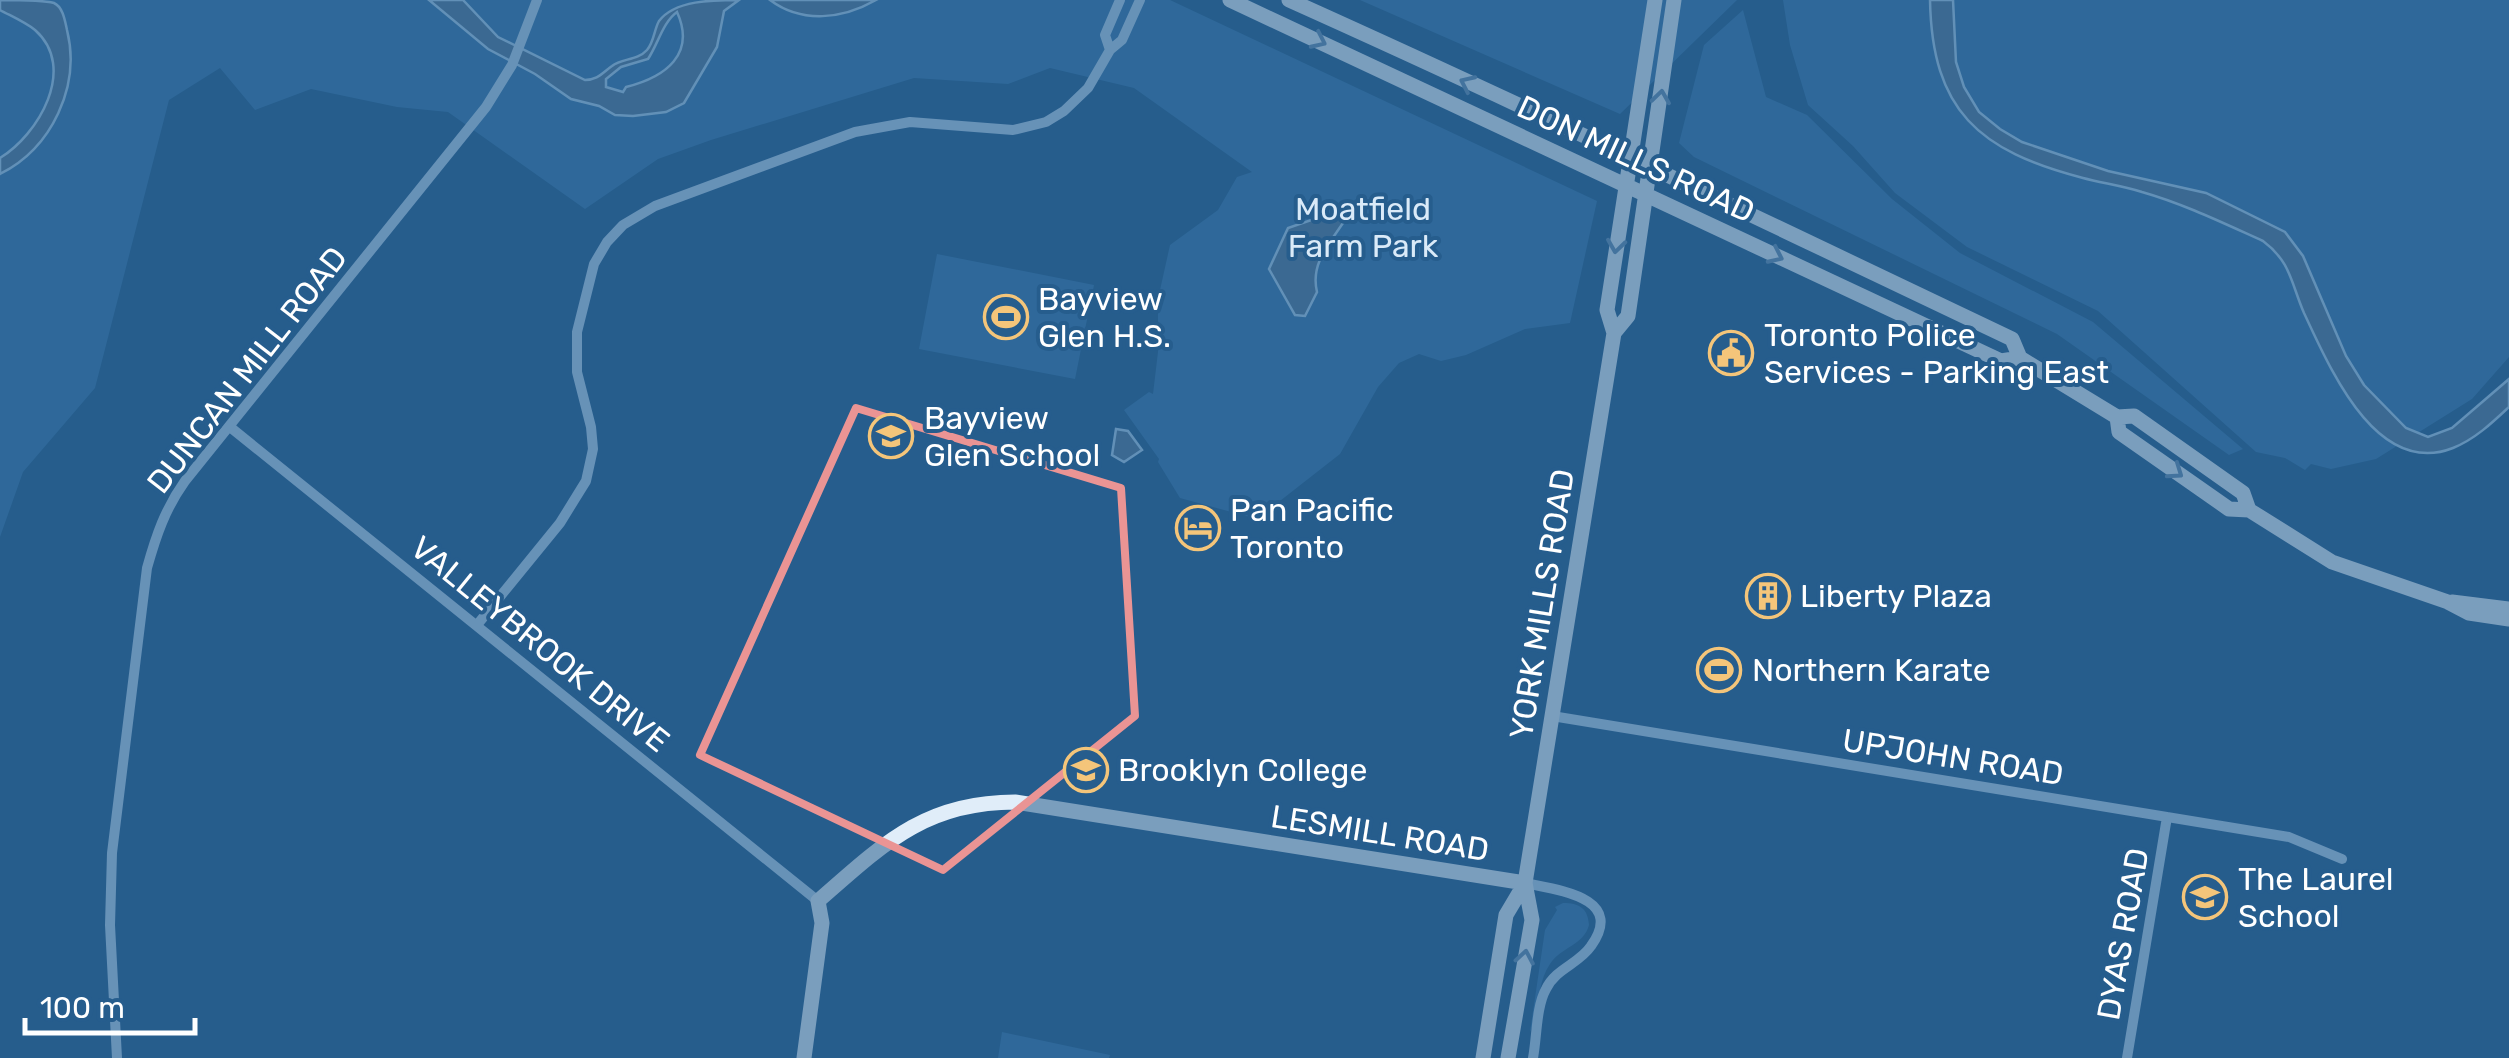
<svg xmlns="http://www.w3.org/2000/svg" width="2509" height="1058" font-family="Rubik,sans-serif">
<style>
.green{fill:#3a77aa}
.water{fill:#54799a;stroke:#aaceeb;stroke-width:2.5;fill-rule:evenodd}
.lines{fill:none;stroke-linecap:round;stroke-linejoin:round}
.street{stroke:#b6d2eb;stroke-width:10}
.secondary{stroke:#e0edf9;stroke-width:15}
.oneway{stroke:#678fb3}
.marked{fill:none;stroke:#ea9494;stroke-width:8;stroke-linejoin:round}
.labels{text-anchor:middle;stroke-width:8;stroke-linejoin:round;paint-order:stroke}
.street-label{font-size:32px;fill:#fff;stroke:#265d8d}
.park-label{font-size:32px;fill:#daeaf8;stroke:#265d8d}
.poi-label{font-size:32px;fill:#fff;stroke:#265d8d;text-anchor:start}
</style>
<rect width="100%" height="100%" fill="#265d8d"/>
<!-- green -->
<path class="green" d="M0,0H1170L1597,201L1570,323L1525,329L1466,355L1441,361L1419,354L1399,363L1378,387L1340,454L1257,519L1180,498L1158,462L1159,459L1124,410L1149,392L1153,394L1158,352V299L1170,245L1218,210L1237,177L1252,172L1134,88L1050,68L1008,84L914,78L711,140L658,159L585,209L448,112L397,107L311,89L255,110L220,68L169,100L95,388L23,472L0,537Z
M1360,0H1737L1620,114Z
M1783,0H2509V357L2472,399L2376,459L2331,469L2311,464L2305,470L2285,458L2256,452L2098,311L1967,247L1895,193L1853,146L1808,105L1790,45Z
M1743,10L1766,97L1807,115L1892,199L1960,253L2093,322L2243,449L2229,455L2057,334L1694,157L1679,143L1704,45Z
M937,254L1094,285L1075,379L919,349Z
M1563,903C1579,903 1588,908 1589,925C1584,945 1561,947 1550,964C1536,984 1540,1014 1530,1032L1545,930L1557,910L1555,907Z
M1002,1032L1110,1055L1109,1058H998Z"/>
<!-- water -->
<path class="water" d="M0,0C12,0 44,0 54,3C63,7 65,21 67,30C81,86 52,148 0,174V158C38,135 78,68 35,30C25,22 11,16 0,10Z
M429,0H463L498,37L585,80C598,80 602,73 612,66C622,58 637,61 647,50C654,42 654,30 659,21C675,0 713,0 739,0L724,11L717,47L684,103L666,112L633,116L615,115L599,106L571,99L535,74L488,49ZM677,12C696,54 666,77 626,87L623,92L606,87V79L621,67L648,59C658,44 663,22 677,12Z
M770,0H876C843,19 802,24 770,0Z
M1930,0H1953L1956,62L1964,87L1979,112L2000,129L2022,142L2108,171L2206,193L2285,232L2303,256L2346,356L2364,385L2406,428L2428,437L2452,428L2509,379V407C2492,423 2475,439 2453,448C2376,478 2330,368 2304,313C2291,283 2291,262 2263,241C2223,223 2184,204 2142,192C2123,186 2102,183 2083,178C1979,151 1932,111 1930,0Z
M1317,218L1345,220C1330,243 1310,263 1317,292L1305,316L1295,315L1269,269L1288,228Z
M1116,429L1128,431L1142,450L1124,462L1112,455Z"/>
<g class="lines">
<!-- street -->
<path class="street" d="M1110,50L1105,35L1120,0
M230,427L818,901
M477,625L560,523L586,481L593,449L591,427L577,372V332L594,264L607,242L623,225L655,206L855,132L910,122L1013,130L1046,122L1064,111L1088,88L1110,50L1122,40L1140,0
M1552,716L2289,837L2342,859
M1525,883C1557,890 1626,897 1591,946C1579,964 1556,968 1546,989C1536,1007 1537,1037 1533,1058
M117,1058L110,925L112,853L147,568C156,536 165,509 185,481L486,107L512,65L537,0
M2127,1058L2167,817"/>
<!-- secondary -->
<path class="secondary" d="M1230,0L2001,361L2020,358L2117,417L2134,416L2243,493L2249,510
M1289,0C1532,109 1772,225 2012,339L2020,358
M1614,333L1628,316L1674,0
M2117,417L2119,432L2229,509L2249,510L2332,562L2448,602L2469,613L2509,619
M2452,602L2509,609
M804,1058L822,923L818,901C883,844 925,802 1015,802L1525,883
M1483,1058L1506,915L1525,883
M1508,1058L1532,920L1525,883L1614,333L1607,310L1655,0"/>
</g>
<!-- one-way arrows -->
<defs><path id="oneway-chevron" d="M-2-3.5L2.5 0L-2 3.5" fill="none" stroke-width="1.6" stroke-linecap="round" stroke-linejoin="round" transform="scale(2.5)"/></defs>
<g class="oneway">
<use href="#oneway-chevron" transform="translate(1319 41) rotate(25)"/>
<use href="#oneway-chevron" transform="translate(1467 83) rotate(-155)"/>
<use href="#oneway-chevron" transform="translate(1661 97) rotate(-82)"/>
<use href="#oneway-chevron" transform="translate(1616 246) rotate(98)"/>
<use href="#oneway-chevron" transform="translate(1776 256) rotate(25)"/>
<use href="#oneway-chevron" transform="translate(2176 472) rotate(35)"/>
<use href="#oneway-chevron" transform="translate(1525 957) rotate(-80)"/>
</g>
<!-- marked area -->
<path d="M0 0H2509V1058H0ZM856,408L1121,488L1135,716L943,870L700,755Z" fill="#265d8d" fill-opacity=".55" fill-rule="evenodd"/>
<path class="marked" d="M856,408L1121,488L1135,716L943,870L700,755Z"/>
<!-- icons -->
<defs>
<symbol id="stadium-ring" viewBox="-11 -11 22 22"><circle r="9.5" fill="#265d8d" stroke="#f4c57a" stroke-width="1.5"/><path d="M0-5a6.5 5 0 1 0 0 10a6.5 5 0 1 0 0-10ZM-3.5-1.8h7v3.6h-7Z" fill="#f4c57a"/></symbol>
<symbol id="civic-ring" viewBox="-11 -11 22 22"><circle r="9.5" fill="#265d8d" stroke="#f4c57a" stroke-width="1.5"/><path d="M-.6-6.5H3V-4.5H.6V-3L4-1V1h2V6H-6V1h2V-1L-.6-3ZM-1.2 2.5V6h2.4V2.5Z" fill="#f4c57a"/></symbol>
<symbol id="school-ring" viewBox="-11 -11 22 22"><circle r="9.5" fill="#265d8d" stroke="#f4c57a" stroke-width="1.5"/><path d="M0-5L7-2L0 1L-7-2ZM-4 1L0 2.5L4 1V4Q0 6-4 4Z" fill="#f4c57a"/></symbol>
<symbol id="hotel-ring" viewBox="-11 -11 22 22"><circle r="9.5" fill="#265d8d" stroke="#f4c57a" stroke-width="1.5"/><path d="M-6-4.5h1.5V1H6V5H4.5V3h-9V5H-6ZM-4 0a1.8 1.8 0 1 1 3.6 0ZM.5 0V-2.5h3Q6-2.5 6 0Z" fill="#f4c57a"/></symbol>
<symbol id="building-ring" viewBox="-11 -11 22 22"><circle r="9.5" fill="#265d8d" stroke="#f4c57a" stroke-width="1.5"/><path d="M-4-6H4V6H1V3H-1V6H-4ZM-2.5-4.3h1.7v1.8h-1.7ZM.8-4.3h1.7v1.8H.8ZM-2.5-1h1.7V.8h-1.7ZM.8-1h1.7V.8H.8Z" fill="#f4c57a"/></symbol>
<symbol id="university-ring" viewBox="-11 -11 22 22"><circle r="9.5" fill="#265d8d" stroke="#f4c57a" stroke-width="1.5"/><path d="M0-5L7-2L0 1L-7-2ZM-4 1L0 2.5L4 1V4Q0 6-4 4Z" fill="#f4c57a"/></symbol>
</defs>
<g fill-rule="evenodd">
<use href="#stadium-ring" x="981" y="292" width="50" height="50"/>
<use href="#civic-ring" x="1706" y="328" width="50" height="50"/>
<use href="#school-ring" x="866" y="411" width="50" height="50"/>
<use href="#hotel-ring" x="1173" y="503" width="50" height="50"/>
<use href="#building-ring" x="1743" y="571" width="50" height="50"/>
<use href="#stadium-ring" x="1694" y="645" width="50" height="50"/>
<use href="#university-ring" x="1061" y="745" width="50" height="50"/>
<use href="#school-ring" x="2180" y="872" width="50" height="50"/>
</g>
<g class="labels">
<!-- street labels -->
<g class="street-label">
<text transform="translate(1636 159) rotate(25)" y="11">DON MILLS ROAD</text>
<text transform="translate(247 370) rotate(-52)" y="11">DUNCAN MILL ROAD</text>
<text transform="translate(1542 604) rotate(-81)" y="11">YORK MILLS ROAD</text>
<text transform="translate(540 644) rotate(39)" y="11">VALLEYBROOK DRIVE</text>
<text transform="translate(1953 757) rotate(9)" y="11">UPJOHN ROAD</text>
<text transform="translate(1380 833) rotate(9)" y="11">LESMILL ROAD</text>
<text transform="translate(2123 934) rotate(-80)" y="11">DYAS ROAD</text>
</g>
<!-- park labels -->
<g class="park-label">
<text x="1363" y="220">Moatfield<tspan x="1363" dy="37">Farm Park</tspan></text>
</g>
<!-- poi labels -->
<g class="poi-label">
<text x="1038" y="310">Bayview<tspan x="1038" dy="37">Glen H.S.</tspan></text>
<text x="1764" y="346">Toronto Police<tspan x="1764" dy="37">Services - Parking East</tspan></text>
<text x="924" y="429">Bayview<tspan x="924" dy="37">Glen School</tspan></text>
<text x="1230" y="521">Pan Pacific<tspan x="1230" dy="37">Toronto</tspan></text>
<text x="1800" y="607">Liberty Plaza</text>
<text x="1752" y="681">Northern Karate</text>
<text x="1118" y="781">Brooklyn College</text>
<text x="2238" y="890">The Laurel<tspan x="2238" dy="37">School</tspan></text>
</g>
</g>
<!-- scale -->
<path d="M25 1018v15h170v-15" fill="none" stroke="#ffffff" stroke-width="5"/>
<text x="40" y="1018" font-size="30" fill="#ffffff" stroke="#265d8d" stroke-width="8" paint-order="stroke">100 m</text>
</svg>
